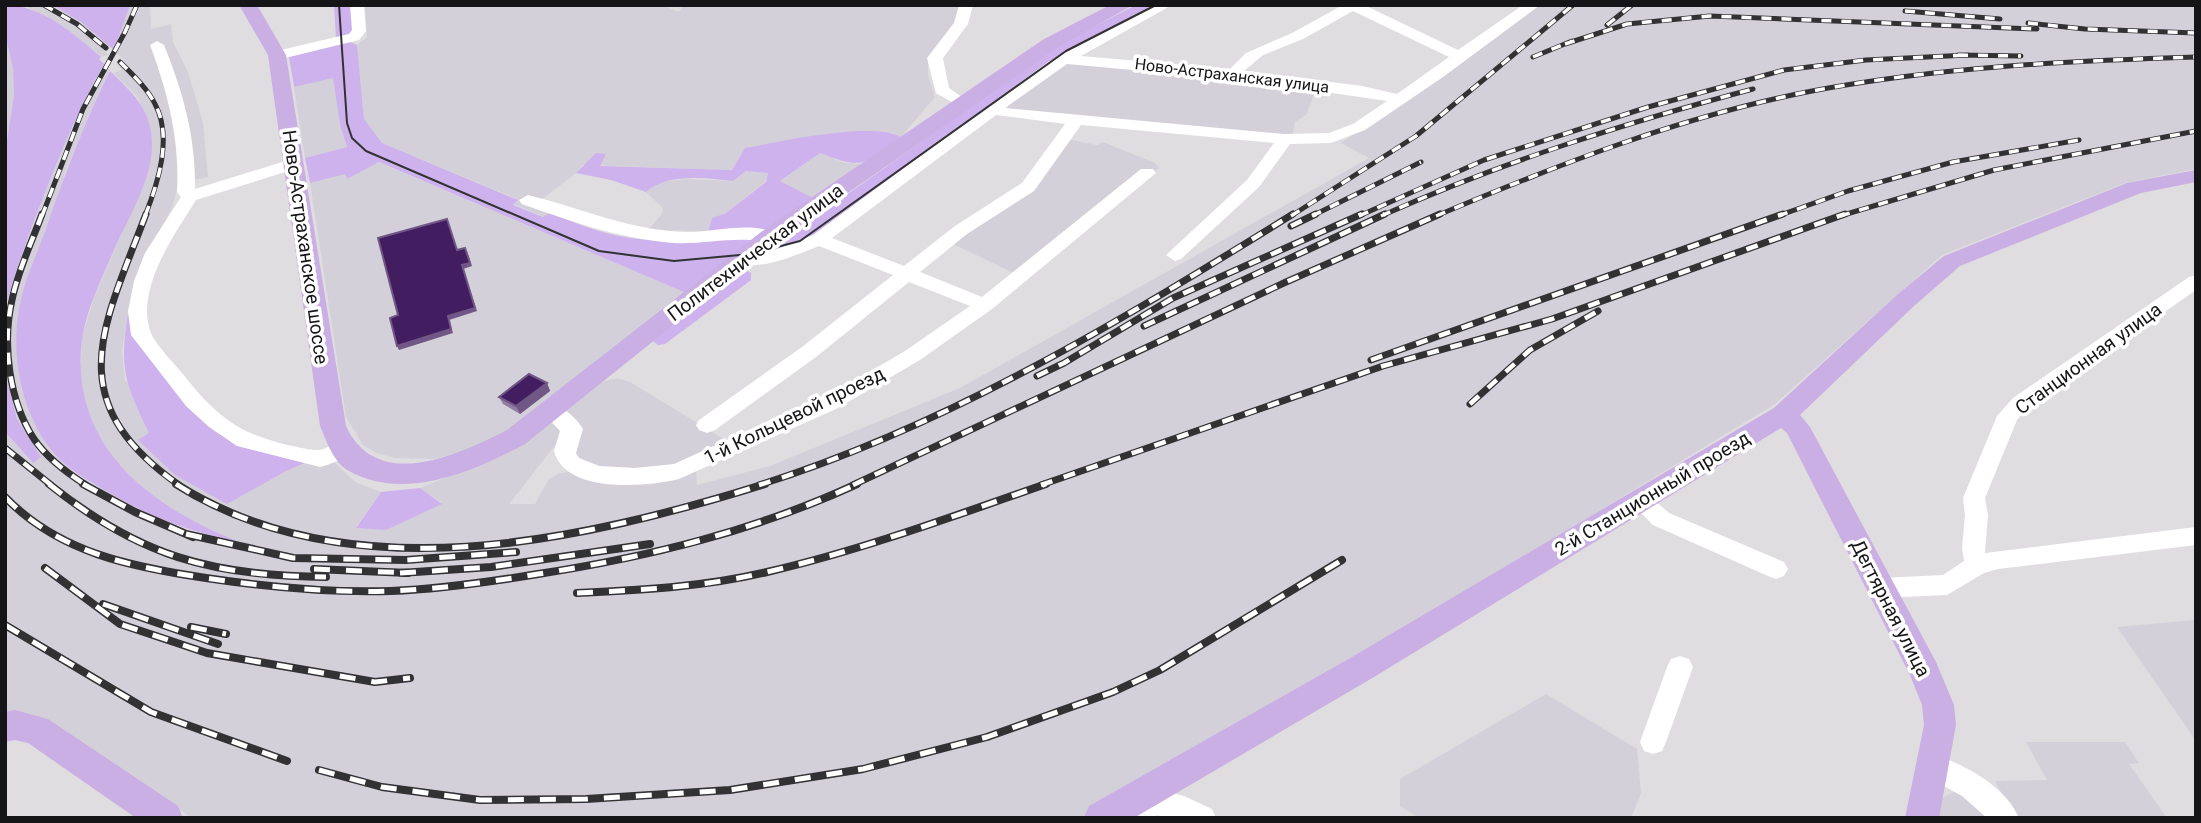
<svg xmlns="http://www.w3.org/2000/svg" width="2201" height="823" font-family="Roboto,sans-serif">
<style>
.built{fill:#d4d0da}
.green{fill:#ceb2ed}
.lines{fill:none;stroke-linecap:round;stroke-linejoin:round}
.minor{fill:#fff;fill-rule:evenodd}
.major{fill:#caafe4;fill-rule:evenodd}
.tram{stroke:#323133;stroke-width:2}
.rail-far2-casing{stroke:#323133;stroke-width:5}
.rail-far1-casing{stroke:#323133;stroke-width:7}
.rail-casing{stroke:#323133;stroke-width:8}
.rail-far2{stroke:#fff;stroke-width:3.5;stroke-dasharray:10;stroke-linecap:butt}
.rail-far1{stroke:#fff;stroke-width:4.5;stroke-dasharray:12;stroke-linecap:butt}
.rail{stroke:#fff;stroke-width:5;stroke-dasharray:16;stroke-linecap:butt}
.wall{fill:#907ea0}
.shaded-wall{fill:#715786}
.building{fill:#421e60;stroke:#715786;stroke-width:2}
.labels{text-anchor:middle;stroke-width:7;stroke-linejoin:round;paint-order:stroke}
.far-street-label{font-size:16px;fill:#151416;stroke:#fff}
.street-label{font-size:19px;fill:#151416;stroke:#fff}
</style>
<rect width="100%" height="100%" fill="#dfdde0"/>
<!-- built -->
<path class="built" d="M24,5H53L81,22L110,46L103,49L108,55L101,57L65,28Z
M130,5H150L151,29L171,24L173,42L188,72L203,123L208,177L179,183L172,208L148,253L128,314L122,351L125,381L309,461H333L355,482L381,492L356,527L442,503L420,488L493,459L552,422L568,429L509,504H535L549,479L558,474L568,472L596,475L696,471L697,485L770,466L960,388L1369,158L1341,143L1538,5H2196V169L2125,183L1942,255L1775,404L1304,690L1084,818H192L47,719L20,715L5,718V432L32,463L7,386L6,309L16,272L50,178L79,108L104,64L110,71L64,174L84,478L135,508L193,533L232,540L198,526L147,493L114,459L90,422L80,383L82,337L95,295L146,177L152,146L148,119L137,96L113,73L122,70L116,63L124,60L114,50Z
M365,5H662L679,12L683,5H962L956,23L928,59V75L935,97L901,137L893,133L880,132L828,134L745,148L732,170L582,165L576,173L541,200L550,213L544,217L513,204L517,199L382,143L371,132L364,119L357,45L367,37Z
M5,34L13,68L14,95L5,154Z
M1064,62L1327,88V95L1314,94L1306,115L1295,122L1292,137L1009,109L1007,105Z
M333,77L340,125L347,147L305,158L294,87Z
M1067,139L1097,145L1103,142L1155,163L1159,168L1020,276L949,242L1015,201Z
M820,153L845,163L863,164L813,198L779,182Z
M378,162L686,293L544,405L499,436L454,454L434,459L395,458L376,453L363,445L346,417L310,183L346,173L347,179Z
M746,171L768,173L766,181L726,213L712,218L708,231L648,230L662,214L663,208L646,192L658,182L687,179L733,181Z
M617,378L630,382L727,441L678,469L628,474L575,460L564,412L602,382Z
M2196,620V741L2117,627Z
M1546,694L1637,749L1641,793L1631,818H1419L1400,806V779Z
M2026,742H2125L2139,763L2129,764L2167,818H2015L1995,781L2047,780Z
M1956,791L1999,818H1938L1941,798Z"/>
<!-- green -->
<path class="green" d="M5,5C42,5 74,34 101,57L99,59L104,64C73,118 52,174 30,232C21,259 9,286 5,315V154L14,95L13,68L5,34Z
M53,5H130L114,50L81,22Z
M334,5H352L354,32L350,36L336,39Z
M1136,5H1160L1078,48L813,238L777,253L766,252L1056,46Z
M350,42L357,45L364,119L382,143L518,200L513,205L543,217L550,213C611,238 640,244 706,239L712,218L726,213L766,182L768,173L746,171L733,181C706,178 667,173 646,192L611,180L576,173L596,153L606,154L600,166L732,170L745,148C779,142 873,121 901,137C863,164 865,171 820,153L780,181L813,198L686,293L379,162L347,179L345,174L310,183L305,158L347,147L340,125L333,78L294,87L289,57L337,43Z
M110,71C132,93 152,108 152,145C152,181 128,218 114,250C102,278 86,310 82,340C69,445 149,506 237,541C190,532 155,519 113,495C91,482 64,468 49,447C20,408 10,351 20,304C25,279 37,253 46,229C64,175 85,122 110,71Z
M747,271L751,273V280L665,344L658,345L653,341L737,273Z
M128,314L137,336L186,405L309,461L286,471L227,504L175,475L138,440L149,433C125,383 119,369 128,314Z
M5,373L17,419L41,457L33,463L5,432Z
M420,488L442,504L386,530L356,528L381,492Z"/>
<g class="lines">
<!-- minor -->
<path class="minor" d="M350,5H364L366,31L359,40L277,60L269,55L272,52L349,34L352,30Z
M959,5H973L968,24L943,58L949,88L970,103L962,108L936,93L927,58L954,23Z
M1154,5H1172L1081,56L1230,69L1246,53L1292,33L1343,5H1364L1458,50L1523,5H1540L1443,77L1365,130L1331,143L1290,144L1259,187L1181,259L1175,261L1166,255L1247,180L1274,143L1081,125L1034,191L967,234L920,272L982,297L1141,169H1153L1156,173L992,309L920,360L836,409L679,479C646,487 565,494 554,451L560,431L541,411L544,406C558,401 575,416 583,429L576,453L579,458L599,466L635,468L674,464L845,386L905,351L970,306L909,282L816,357L715,430L707,433L699,430L696,425L699,420L802,347L893,275L819,246C801,253 748,277 733,258L735,254L772,251L813,235L1048,62ZM1353,11L1449,57L1397,94L1362,86L1244,71L1263,55L1303,39ZM1067,64L1242,80L1387,101L1353,124L1329,133L1284,134L1005,108ZM996,115L1065,124L1022,183L955,226L904,266L832,238Z
M157,41L164,45C183,92 196,138 195,189L295,158L303,163L301,167L196,200C175,234 134,290 151,333C156,346 178,367 187,379C204,401 227,424 253,434C271,441 296,448 316,450C328,451 336,438 351,442L354,448C348,458 331,464 320,467L237,446L209,427L186,406L131,335L128,311L134,281L145,253L181,197L177,192C180,140 168,93 150,45Z
M528,195C585,209 635,233 695,232C715,231 765,220 778,237L769,243C738,235 705,245 673,243C621,239 570,221 522,204L519,200Z
M2196,275V290L2027,408L2017,420L1985,498L1988,515L1985,553L2196,527V545L1998,569L1984,573L1947,595L1881,598L1873,595L1869,588L1873,581L1881,578L1943,575L1964,561L1962,548L1965,515L1963,498L1997,416L2013,398L2189,277Z
M1638,490L1646,493L1669,513L1784,562L1788,569L1784,576L1776,579L1768,576L1653,525L1627,499L1630,493Z
M1680,656L1689,659L1693,667L1666,742L1662,751L1653,754L1644,751L1640,742L1667,667L1671,659Z
M1932,753C1964,765 2005,785 2019,818H1987L1962,796L1922,774L1919,765L1922,756Z
M1137,784L1184,796L1212,809L1216,818H1167L1156,815L1157,818H1129L1123,797L1127,788Z"/>
<!-- major -->
<path class="major" d="M239,5H257L286,55L346,426C377,493 458,455 507,430L761,232L1044,39L1110,5H1133L1058,47L777,242L525,444C474,471 406,502 349,471C333,462 327,442 320,426L268,55Z
M2196,170V182L2141,193L1960,266L1914,306L1800,415L1810,427L1936,662L1954,705L1956,725L1939,818H1905L1924,725L1922,705L1910,675L1787,433L1781,428L1374,677L1134,818H1084L1089,806L1352,657L1774,408L1898,294L1944,256L2127,183Z
M15,710L48,719L178,806L183,818H136L28,743L15,740L5,742V712Z"/>
<!-- tram -->
<path class="tram" d="M339,5L347,123L352,138L366,151L599,251L674,261L751,254L800,241L1066,51L1156,5"/>
<defs>
<path id="rail-far2" d="M44,5L77,24L106,48
M1905,11L2000,19
M2028,23L2085,29L2196,33
M1607,25L1632,5
M1565,44L1627,24L1710,16L2037,29
M1958,55L2021,56
M1533,57L1572,41
M120,62C133,75 147,88 155,104C173,137 158,183 145,216
M42,216L83,109L125,32L137,5
M1291,216L1416,136L1573,5
M1312,216L1421,162
M1359,216L1484,160L1648,107L1784,70L1866,60L1968,55
M1381,216C1502,162 1625,123 1753,89
M1436,216C1557,165 1682,116 1812,91C1939,67 2067,61 2196,57
M1778,216L1848,191L1953,162L2079,140
M1840,216L1994,170L2196,131"/>
<path id="rail-far1" d="M42,214C32,242 18,270 12,300C2,344 9,401 34,439C47,458 67,473 86,485
M146,214C104,326 58,400 179,485
M1291,226L1316,214
M1144,326L1385,214
M1371,360L1783,214
M1037,376L1064,363L1173,298L1362,214
M1470,404L1530,350L1598,311
M5,448L51,485
M759,485C950,425 1124,319 1293,214
M853,485L1286,282L1440,214
M1041,485L1383,366L1552,319L1845,214"/>
<path id="rail" d="M49,484C139,556 211,576 326,577
M83,484L135,512L193,537
M176,484C349,594 582,541 765,484
M5,497C59,553 132,567 206,578C267,587 329,593 391,591C440,589 489,582 538,574C648,557 755,531 857,484
M186,534L293,558L406,560L516,552
M45,568L120,624L207,653L375,682L410,678
M314,569L409,573
M400,573L491,567L650,544
M577,593C641,590 705,587 767,572C862,550 954,516 1046,484
M103,604L218,644
M5,625L151,712L287,761
M191,627L226,634
M319,770L382,787L480,800L586,799L730,790L863,769L987,737L1113,692L1160,670L1342,560"/>
</defs>
<!-- rail-far2 casing -->
<use href="#rail-far2" class="rail-far2-casing"/>
<!-- rail-far1 casing -->
<use href="#rail-far1" class="rail-far1-casing"/>
<!-- rail casing -->
<use href="#rail" class="rail-casing"/>
<!-- rail-far2 -->
<use href="#rail-far2" class="rail-far2"/>
<!-- rail-far1 -->
<use href="#rail-far1" class="rail-far1"/>
<!-- rail -->
<use href="#rail" class="rail"/>
</g>
<!-- wall -->
<path class="wall" d="M547,383L550,391L520,414L503,404L499,397Z"/>
<!-- shaded-wall -->
<path class="shaded-wall" d="M467,251L472,266L463,269L477,311L449,320L453,333L399,350L397,346L448,316L462,265Z
M547,383L550,391L520,414L516,406Z"/>
<!-- building -->
<path class="building" d="M447,219L457,250L465,248L470,263L462,265L475,308L448,316L451,329L397,346L390,318L398,315L378,238Z
M529,374L547,383L516,406L499,397Z"/>
<g class="labels">
<!-- far-street labels -->
<g class="far-street-label">
<text transform="translate(1232 75) rotate(7)" y="6">Ново-Астраханская улица</text>
</g>
<!-- street labels -->
<g class="street-label">
<text transform="translate(306 247) rotate(82)" y="7">Ново-Астраханское шоссе</text>
<text transform="translate(755 252) rotate(-37)" y="7">Политехническая улица</text>
<text transform="translate(2088 358) rotate(-36)" y="7">Станционная улица</text>
<text transform="translate(794 415) rotate(-26)" y="7">1-й Кольцевой проезд</text>
<text transform="translate(1652 493) rotate(-31)" y="7">2-й Станционный проезд</text>
<text transform="translate(1891 608) rotate(63)" y="7">Дегтярная улица</text>
</g>
</g>
<!-- border -->
<rect width="2201" height="823" fill="none" stroke="#151416" stroke-width="14"/>
</svg>
